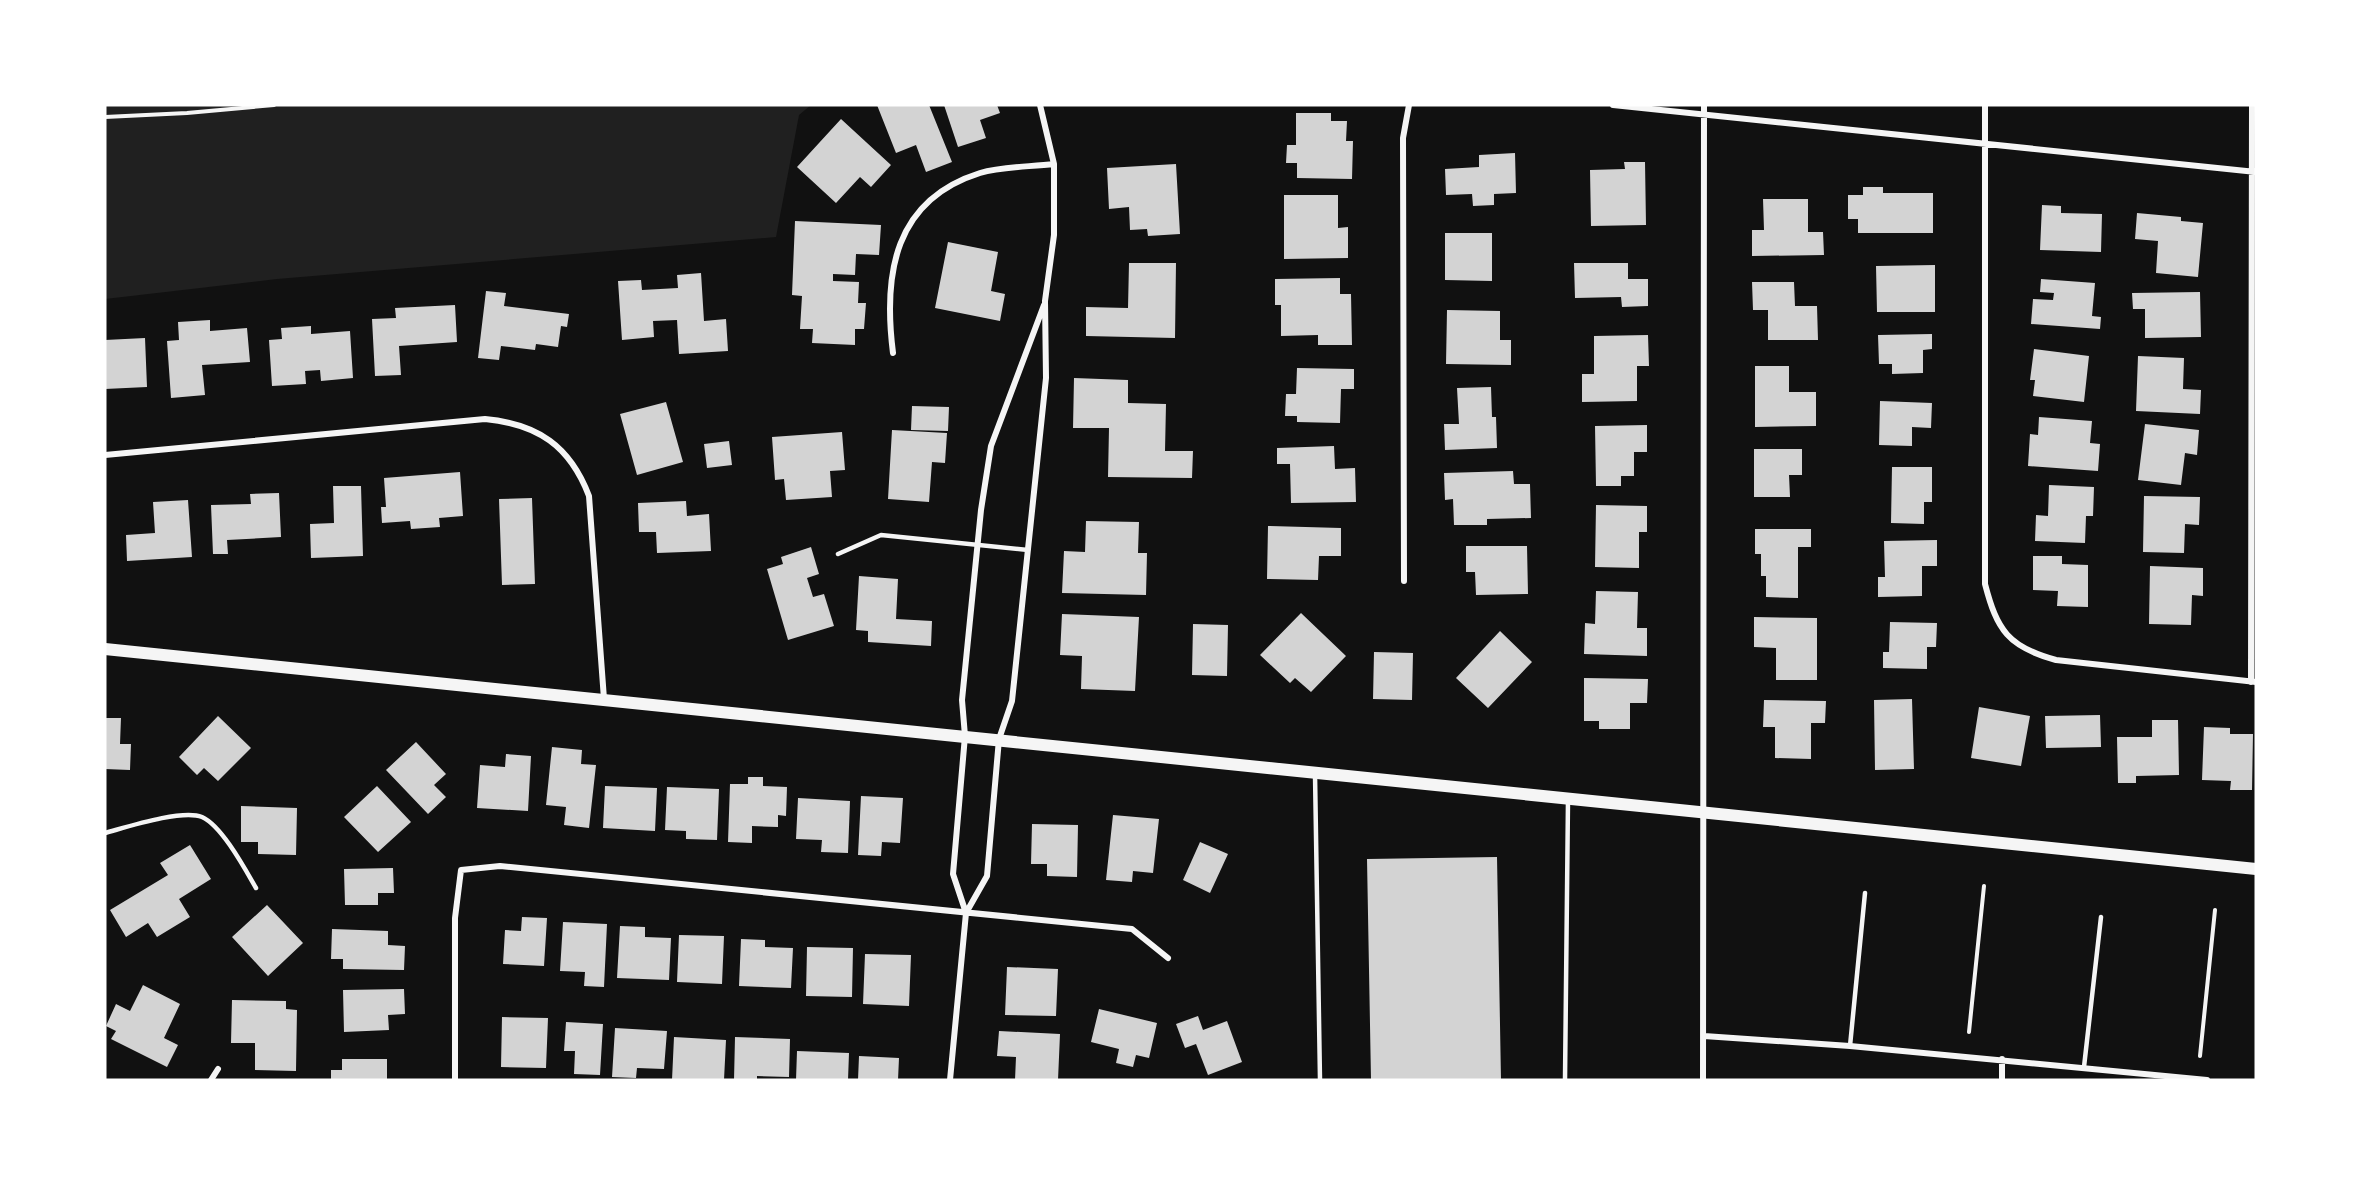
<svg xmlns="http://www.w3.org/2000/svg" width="2361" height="1185" font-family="'Fira Sans Condensed',sans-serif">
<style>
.green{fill:#202020}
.building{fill:#d3d3d3}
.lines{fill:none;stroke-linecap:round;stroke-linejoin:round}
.path{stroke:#f5f5f5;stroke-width:4}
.service{stroke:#f5f5f5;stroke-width:4.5}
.minor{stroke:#f5f5f5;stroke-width:6}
.secondary{stroke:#f5f5f5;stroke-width:12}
</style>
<rect width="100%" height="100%" fill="#111"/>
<!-- green -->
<path class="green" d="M105,105H811L799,115L776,237L277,279L105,299Z"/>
<!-- building -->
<path class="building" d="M877,105H929L952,162L926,172L916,145L896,153Z
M944,105H997L1000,113L980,120L986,138L958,147Z
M1296,113H1331V121H1347L1346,141H1353L1352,179L1297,178V163H1286L1287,145H1296Z
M841,119L891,165L871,187L860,177L836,203L797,167Z
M1515,153L1516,193L1494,194V205L1473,206L1472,194L1446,195L1445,169L1479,167V155Z
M1624,162H1645L1646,225L1591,226L1590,170L1625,169Z
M1176,164L1180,234L1148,236L1147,229L1130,230L1129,207L1109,209L1107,168Z
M1863,187H1883V193H1933V233H1858V219H1848V195H1863Z
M1284,195H1338V228L1348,227V258L1284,259Z
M1763,199H1808V232H1823L1824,255L1752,256V230H1764Z
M2042,205L2061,206V213L2102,214L2101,252L2040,250Z
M2137,213L2181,217V221L2203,223L2198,277L2156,273L2158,241L2135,239Z
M795,221L881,225L879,255L856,254L855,275L833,274V281L859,282L858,303H866L864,329H855V345L812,343L813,329H800L802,296L792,295Z
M1445,233H1492V281L1445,280Z
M948,242L998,252L991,291L1005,294L1000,321L935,308Z
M1129,263H1176L1175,338L1086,336V307L1128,308Z
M1574,263H1628V279H1648V306L1622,307L1621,297L1575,298Z
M1935,265V312H1877L1876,266Z
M701,273L704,321L726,319L728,351L679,354L677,320L653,321L654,337L622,340L618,281L641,280L642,290L678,288L677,275Z
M1340,278V294H1351L1352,345H1318V335L1281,336V305H1275V279Z
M2041,279L2095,283L2092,316L2101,317L2100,329L2031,324L2033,299L2053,300L2054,293L2040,292Z
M1752,282H1794L1795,306H1817L1818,340H1768V310H1753Z
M486,291L506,293L504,306L569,314L567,327L561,326L558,347L536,344L535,350L501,346L499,360L478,358Z
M2200,292L2201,337L2145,338V309H2133L2132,293Z
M455,305L457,342L399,346L401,375L375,376L372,319L396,318L395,308Z
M1447,310L1500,311V340H1511V365L1446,364Z
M210,320V331L247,328L250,362L202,365L205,395L171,398L167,341L179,340L178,322Z
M311,326V334L350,331L353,378L321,381L320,370L305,371L306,384L272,386L269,340L282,339L281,328Z
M1932,334V349L1923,350V373L1892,374V364H1879L1878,335Z
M1648,335L1649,366H1637V401L1582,402V374H1594V336Z
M145,338L147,387L105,389V340Z
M2034,349L2089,356L2084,402L2033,396L2035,380H2030Z
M2138,356L2184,358L2183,389L2201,390L2200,414L2136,411Z
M1755,366H1789V392H1816V426L1755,427Z
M1297,368L1354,369V389H1341L1340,423L1297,422V416H1285L1286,394H1296Z
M1074,378L1128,380V403L1166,404L1165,451H1193L1192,478L1108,477L1109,428H1073Z
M1491,387L1492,417H1496L1497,448L1445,450L1444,424H1459L1457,388Z
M1880,401L1932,403L1931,428L1912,427V446L1879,445Z
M666,402L683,462L637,475L620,414Z
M912,406L949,407L948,431L911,430Z
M2039,417L2092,421L2090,443L2100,444L2098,471L2028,466L2030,434L2038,435Z
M2145,424L2199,430L2197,455L2185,453L2181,485L2138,480Z
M1647,425V452H1634V476H1621V486H1596L1595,426Z
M892,430L947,433L945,463L932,462L929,502L888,499Z
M842,432L845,470L830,471L832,497L786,500L784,479L775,480L772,437Z
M729,441L732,465L707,468L704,444Z
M1334,446L1335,469L1355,468L1356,502L1291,503L1290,464H1277V448Z
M1754,449H1802V475H1789L1790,497H1754Z
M1892,467H1932V502H1924V524L1891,523Z
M1513,471L1514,484H1530L1531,518L1487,519V525H1454L1453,499L1445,500L1444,473Z
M460,472L463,516L439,518L440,527L411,529L410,521L382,523L381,507H386L384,478Z
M2049,485L2094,487L2093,516H2086L2085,543L2035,541L2036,515L2048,516Z
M333,486H361L363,556L311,558L310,524L334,523Z
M279,493L281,537L227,540L228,554H213L211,505L251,504L250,494Z
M2144,496L2200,497L2199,525L2185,524L2184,553L2143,552Z
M532,498L535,584L502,585L499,499Z
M188,500L192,557L127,561L126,535L155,533L153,502Z
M686,501L687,516L709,514L711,551L657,553L656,532H639L638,503Z
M1596,505L1647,506V532H1639V568L1595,567Z
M1086,521L1139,522L1138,553H1147L1146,595L1062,593L1064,551L1085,552Z
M1268,526L1341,528V556H1319L1318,580L1267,579Z
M1755,529H1811V547H1798V598L1766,597V576H1761V554H1755Z
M1937,540V566H1922V596L1878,597V577H1885L1884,541Z
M1466,546H1527L1528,594L1476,595L1475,572H1466Z
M811,547L819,574L807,578L813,597L824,594L834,626L788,640L767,569L783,564L781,557Z
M2033,556H2062V564L2088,565V607L2057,606L2058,591L2033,590Z
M2150,566L2203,568V596L2192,595L2191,625L2149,624Z
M859,576L898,579L896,619L932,621L931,646L868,642V631L856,630Z
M1596,591L1638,592L1637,628H1647V656L1584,654L1585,623L1595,624Z
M1301,613L1346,656L1311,692L1295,678L1290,683L1260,655Z
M1062,614L1139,617L1135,691L1081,689L1082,656L1060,655Z
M1754,617L1817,618V680H1776V648L1754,647Z
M1890,622L1937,623L1936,647H1927V669L1883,668V652H1889Z
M1193,624L1228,625L1227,676L1192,675Z
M1500,631L1532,662L1488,708L1456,678Z
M1374,652L1413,653L1412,700L1373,699Z
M1584,678L1648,679L1647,703H1630V729H1599V721H1584Z
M1912,699L1914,769L1875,770L1874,700Z
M1764,700L1826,701L1825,723H1811V759L1775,758V727H1763Z
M1979,707L2030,716L2021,766L1971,758Z
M2100,715L2101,747L2046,748L2045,716Z
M218,716L251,748L218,781L204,768L197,775L179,757Z
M105,718H121L120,744H131L130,770L105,769Z
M2152,720H2178L2179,775L2136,776V783H2118L2117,737H2152Z
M2204,727L2230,728V734H2253L2252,790H2230L2231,781L2202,780Z
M416,742L446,774L434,785L446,797L428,814L386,770Z
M552,747L582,750L581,764L596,765L589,828L564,825L566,807L546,805Z
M506,754L531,756L528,811L477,808L480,765L505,767Z
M748,777H763V786L787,787L786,816L778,815V827L752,826V843L728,842L730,784H748Z
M377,786L411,822L378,852L344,817Z
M605,786L657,788L655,831L603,828Z
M667,787L719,789L717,840L686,839V831L665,830Z
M861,796L903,798L900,843L882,842L881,856L858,855Z
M798,798L850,801L848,853L821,852L822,840L796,839Z
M241,806L297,808L296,855L258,854V842H241Z
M1113,815L1159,819L1153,873L1133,871L1132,882L1106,880Z
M1032,824L1078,825L1077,877L1047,876V864H1031Z
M1200,842L1228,854L1210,893L1183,880Z
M190,845L211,879L179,899L190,917L157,937L148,923L126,937L110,910L168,875L160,863Z
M1497,857L1501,1080H1371L1367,859Z
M393,868L394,893H378V905H345L344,869Z
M267,905L303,943L268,976L232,937Z
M522,917L547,918L544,966L503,964L505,930L521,931Z
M563,922L607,924L604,987L584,986L585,972L560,971Z
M620,926L645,927V937L671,938L669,980L617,978Z
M332,929L388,931V945L405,946L404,970L343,969V959H331Z
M679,935L724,936L722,984L677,982Z
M741,939L765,940V947L793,948L791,988L739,986Z
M807,947L853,948L852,997L806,996Z
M865,954L911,955L909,1006L863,1004Z
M1007,967L1058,969L1056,1016L1005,1015Z
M143,985L180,1004L164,1038L178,1045L167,1067L111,1039L116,1031L106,1026L116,1004L130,1011Z
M404,989L405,1014L388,1015L389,1030L344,1032L343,990Z
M232,1000L286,1001V1009L297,1010L296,1071L255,1070V1043H231Z
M1099,1009L1157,1023L1149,1058L1136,1055L1133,1067L1116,1063L1119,1049L1091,1042Z
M1198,1016L1203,1030L1227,1021L1242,1062L1208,1075L1196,1044L1185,1048L1176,1024Z
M502,1017L548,1018L546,1068L501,1067Z
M566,1022L603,1024L600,1075L574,1074L575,1051H564Z
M615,1028L667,1031L664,1069L637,1068L636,1078L612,1077Z
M999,1031L1060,1034L1058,1080H1015L1016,1057L997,1056Z
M674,1037L726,1040L724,1080H672Z
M735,1037L790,1039L789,1077L757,1076V1080H734Z
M797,1051L849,1053L848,1080H796Z
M859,1056L899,1058L898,1080H858Z
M342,1059H387V1080H331V1070H342Z"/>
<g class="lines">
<!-- path -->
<path class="path" d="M105,117L187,113L274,105
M1969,1032L1984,886
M2200,1056L2215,910"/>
<!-- service -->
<path class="service" d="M838,554L881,535L1028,550
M1315,774L1320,1080
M105,833C127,827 182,809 202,817C222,826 245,869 256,888
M1850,1046L1865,893
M2084,1067L2101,917
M1565,1080L1568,800"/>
<!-- minor -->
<path class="minor" d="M1613,105L2256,172
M1985,105V584C1997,630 2008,647 2056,660L2256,682
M893,353C883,274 894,200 980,173C1003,166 1030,167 1054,164
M105,455L485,419C538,424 570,446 589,496L604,699
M1404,581L1403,138L1409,105
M2251,682L2252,105
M966,913L953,874L965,736L962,700L981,510L991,446L1044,305
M1704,1036L1850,1046L2207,1080
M2002,1059V1080
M211,1080L218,1069
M455,1080V918L461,870L500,866L1132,929L1168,958
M950,1080L966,913L987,876L999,739L1012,701L1046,378L1045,301L1054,235V164L1040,105
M1703,1080L1704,105"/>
<!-- secondary -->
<path class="secondary" d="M105,649L2256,869"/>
</g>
<!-- border -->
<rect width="2361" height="1185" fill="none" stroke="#ffffff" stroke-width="213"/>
</svg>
